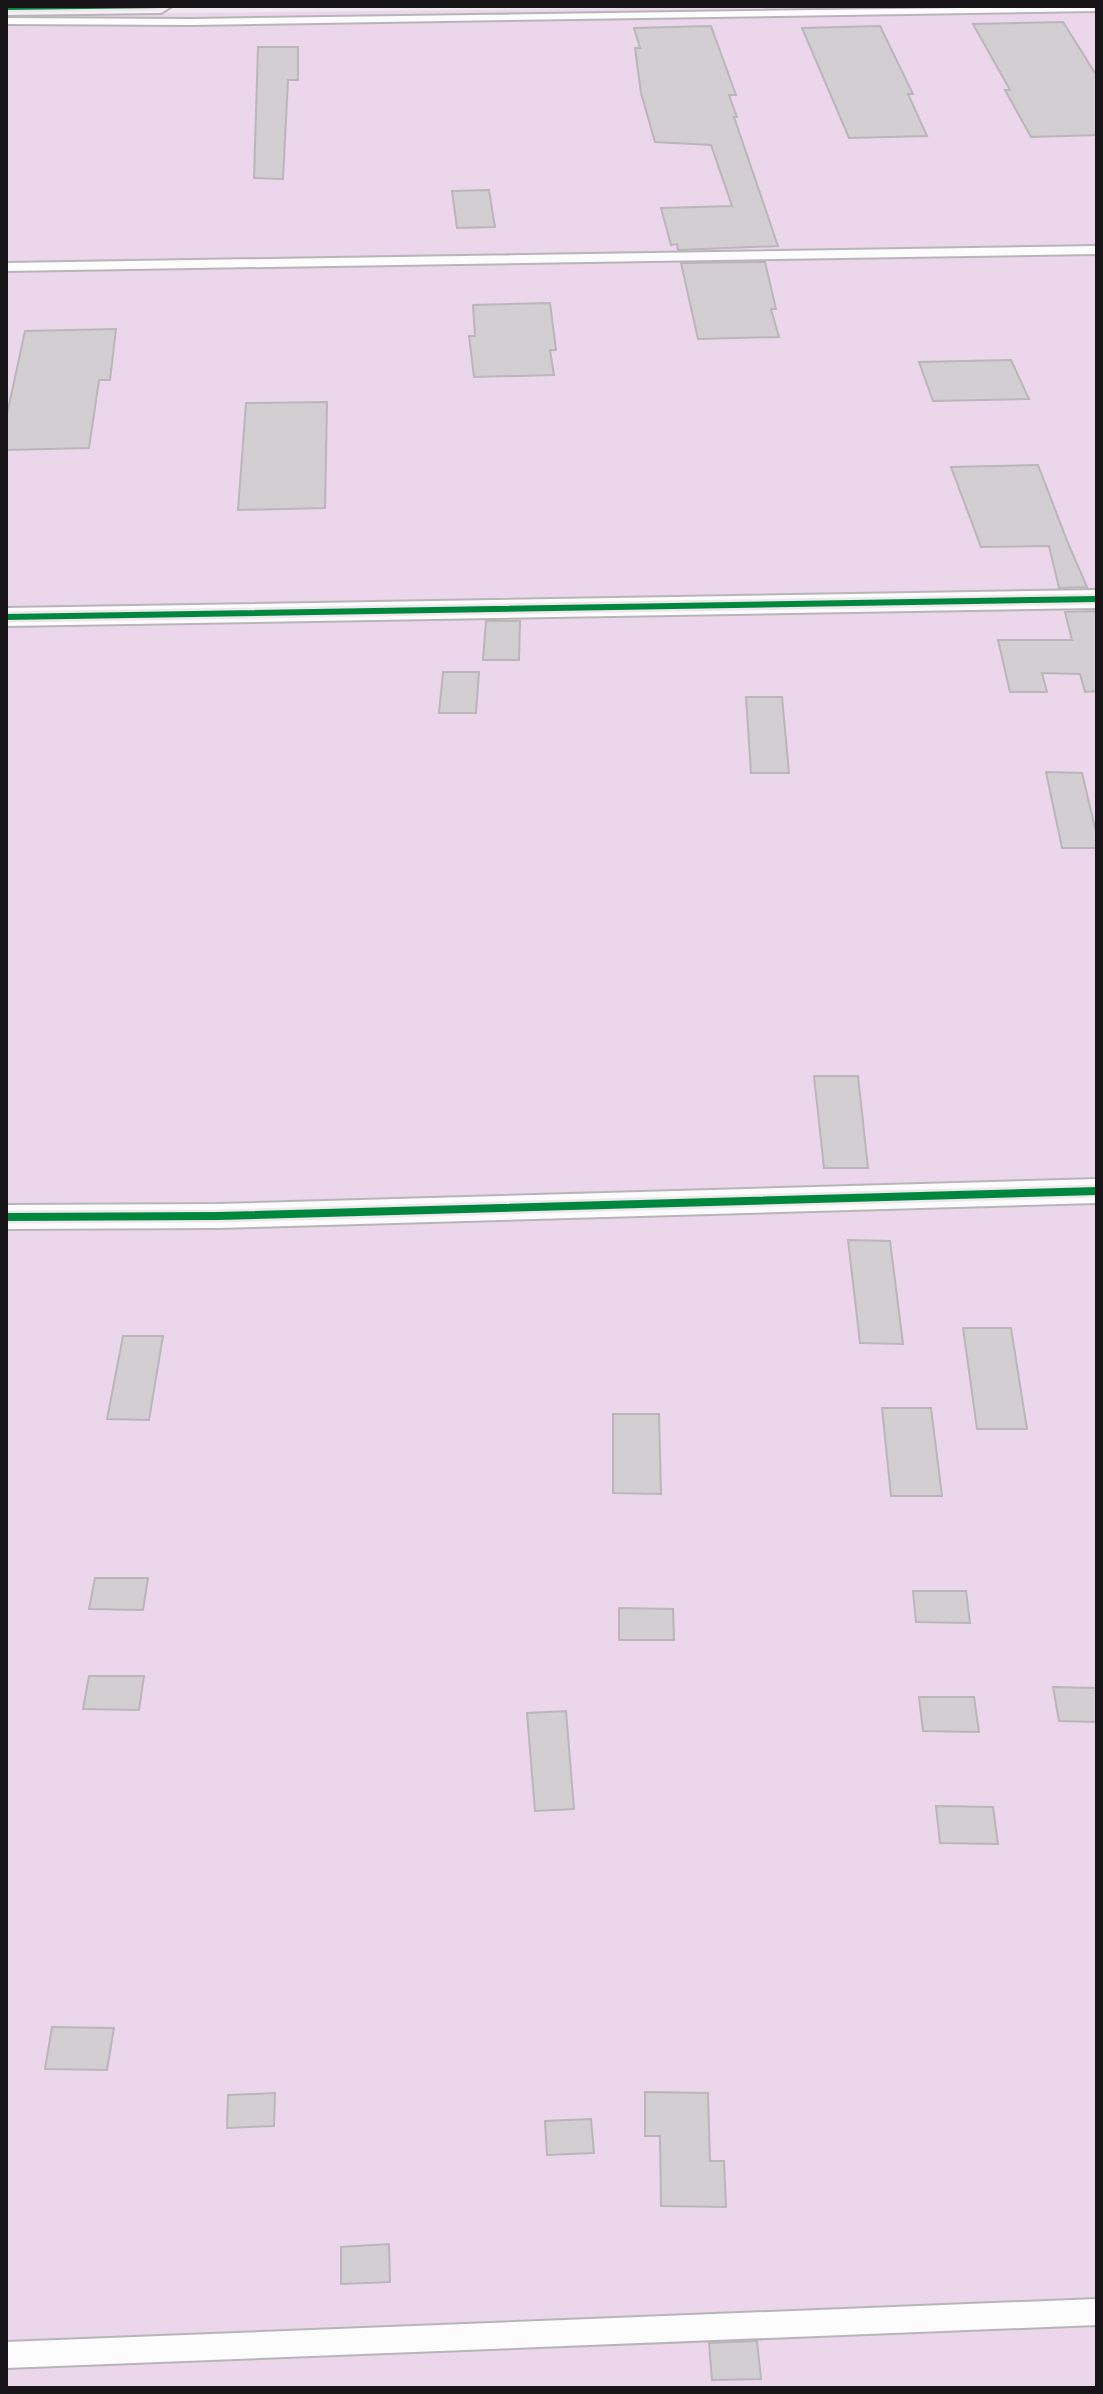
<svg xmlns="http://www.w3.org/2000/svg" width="1103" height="2394" font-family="Arial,sans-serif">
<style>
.green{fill:#ecd6ec}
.building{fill:#d2ced1;stroke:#bab6b9;stroke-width:2}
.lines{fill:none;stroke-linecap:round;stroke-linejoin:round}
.lane-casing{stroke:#b8b5b8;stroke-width:4}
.street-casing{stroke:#b8b5b8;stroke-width:4}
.secondary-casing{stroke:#b8b5b8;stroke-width:4}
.lane{fill:#fcfcfc;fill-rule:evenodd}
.street{fill:#fcfcfc;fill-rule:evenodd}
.secondary{fill:#f4f0f4;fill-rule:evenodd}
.cycleway-casing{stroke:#eee7ed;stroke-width:5}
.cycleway{fill:#00873e;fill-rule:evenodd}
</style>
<rect width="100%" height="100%" fill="#ede8ec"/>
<!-- green -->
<path class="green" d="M815,6H1097V2388H6V15Z"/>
<!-- building -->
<path class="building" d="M1063,22L1097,76V135L1031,137L1005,90H1010L973,24Z
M711,26L736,95H729L737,117H734L778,246L678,250L677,244L671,245L661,208L732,206L711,145L655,142L641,93L635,48H640L634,28Z
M880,26L913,94H908L927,136L849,138L802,28Z
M258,47H298V80H288L283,179L254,178Z
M489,190L495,227L457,228L452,191Z
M765,262L776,309H771L779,337L698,339L681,263Z
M550,303L556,350H550L554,375L474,377L469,336H475L473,305Z
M116,329L110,380H99L89,448L6,450V419L25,331Z
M1011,360L1029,399L933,401L919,362Z
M327,402L325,508L238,510L246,403Z
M1038,465L1068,543L1087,587L1059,588L1049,546L981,547L951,467Z
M1097,611V691L1085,692L1080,674L1042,673L1047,692H1010L998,640H1072L1065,612Z
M486,621H520L519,660H483Z
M443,672H479L476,713H439Z
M746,697H782L789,773H751Z
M1046,772L1082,773L1097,836V848H1062Z
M814,1076H858L868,1168H824Z
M848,1240L890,1241L903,1344L860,1343Z
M963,1328H1011L1027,1429H977Z
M123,1336H163L149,1420L107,1419Z
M882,1408H931L942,1496H891Z
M613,1414H659L661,1494L613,1493Z
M95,1578H148L143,1610L89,1609Z
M913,1591H966L970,1623L916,1622Z
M619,1608L673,1609L674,1640H619Z
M89,1676H144L139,1710L83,1709Z
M1053,1687L1097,1688V1722L1059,1721Z
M919,1697H974L979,1732L923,1731Z
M566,1711L574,1809L535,1811L527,1713Z
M936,1806L993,1807L998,1844L940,1843Z
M52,2027L114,2028L107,2070L45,2069Z
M645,2092L708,2093L710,2161H724L726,2207L661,2206L660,2136H645Z
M275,2093L274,2126L227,2128L228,2095Z
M591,2119L594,2153L547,2155L545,2121Z
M389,2244L390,2282L341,2284V2247Z
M757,2341L761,2379L712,2380L709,2343Z"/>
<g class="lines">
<defs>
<path id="lane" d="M1097,6V11L191,25L6,24V18L191,19Z
M1097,246V254L6,271V263Z
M1097,2299V2325L6,2368V2342Z"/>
<path id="street" d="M1097,590V608L6,626V608Z
M1097,1179V1203L218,1228L6,1229V1205L218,1204Z"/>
<path id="secondary" d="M6,6H172L161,13L6,15Z"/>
</defs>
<!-- lane casing -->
<use href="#lane" class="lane-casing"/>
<!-- street casing -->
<use href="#street" class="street-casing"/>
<!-- secondary casing -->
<use href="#secondary" class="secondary-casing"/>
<!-- lane -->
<use href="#lane" class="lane"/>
<!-- street -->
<use href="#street" class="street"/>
<!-- secondary -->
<use href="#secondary" class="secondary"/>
<defs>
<path id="cycleway" d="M6,6H164L161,8L6,10Z
M1097,596V602L6,620V614Z
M1097,1187V1195L218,1220L6,1221V1213L218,1212Z"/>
</defs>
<!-- cycleway casing -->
<use href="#cycleway" class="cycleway-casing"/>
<!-- cycleway -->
<use href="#cycleway" class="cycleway"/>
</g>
<!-- border -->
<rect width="1103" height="2394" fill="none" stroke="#161416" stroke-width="16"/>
</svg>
